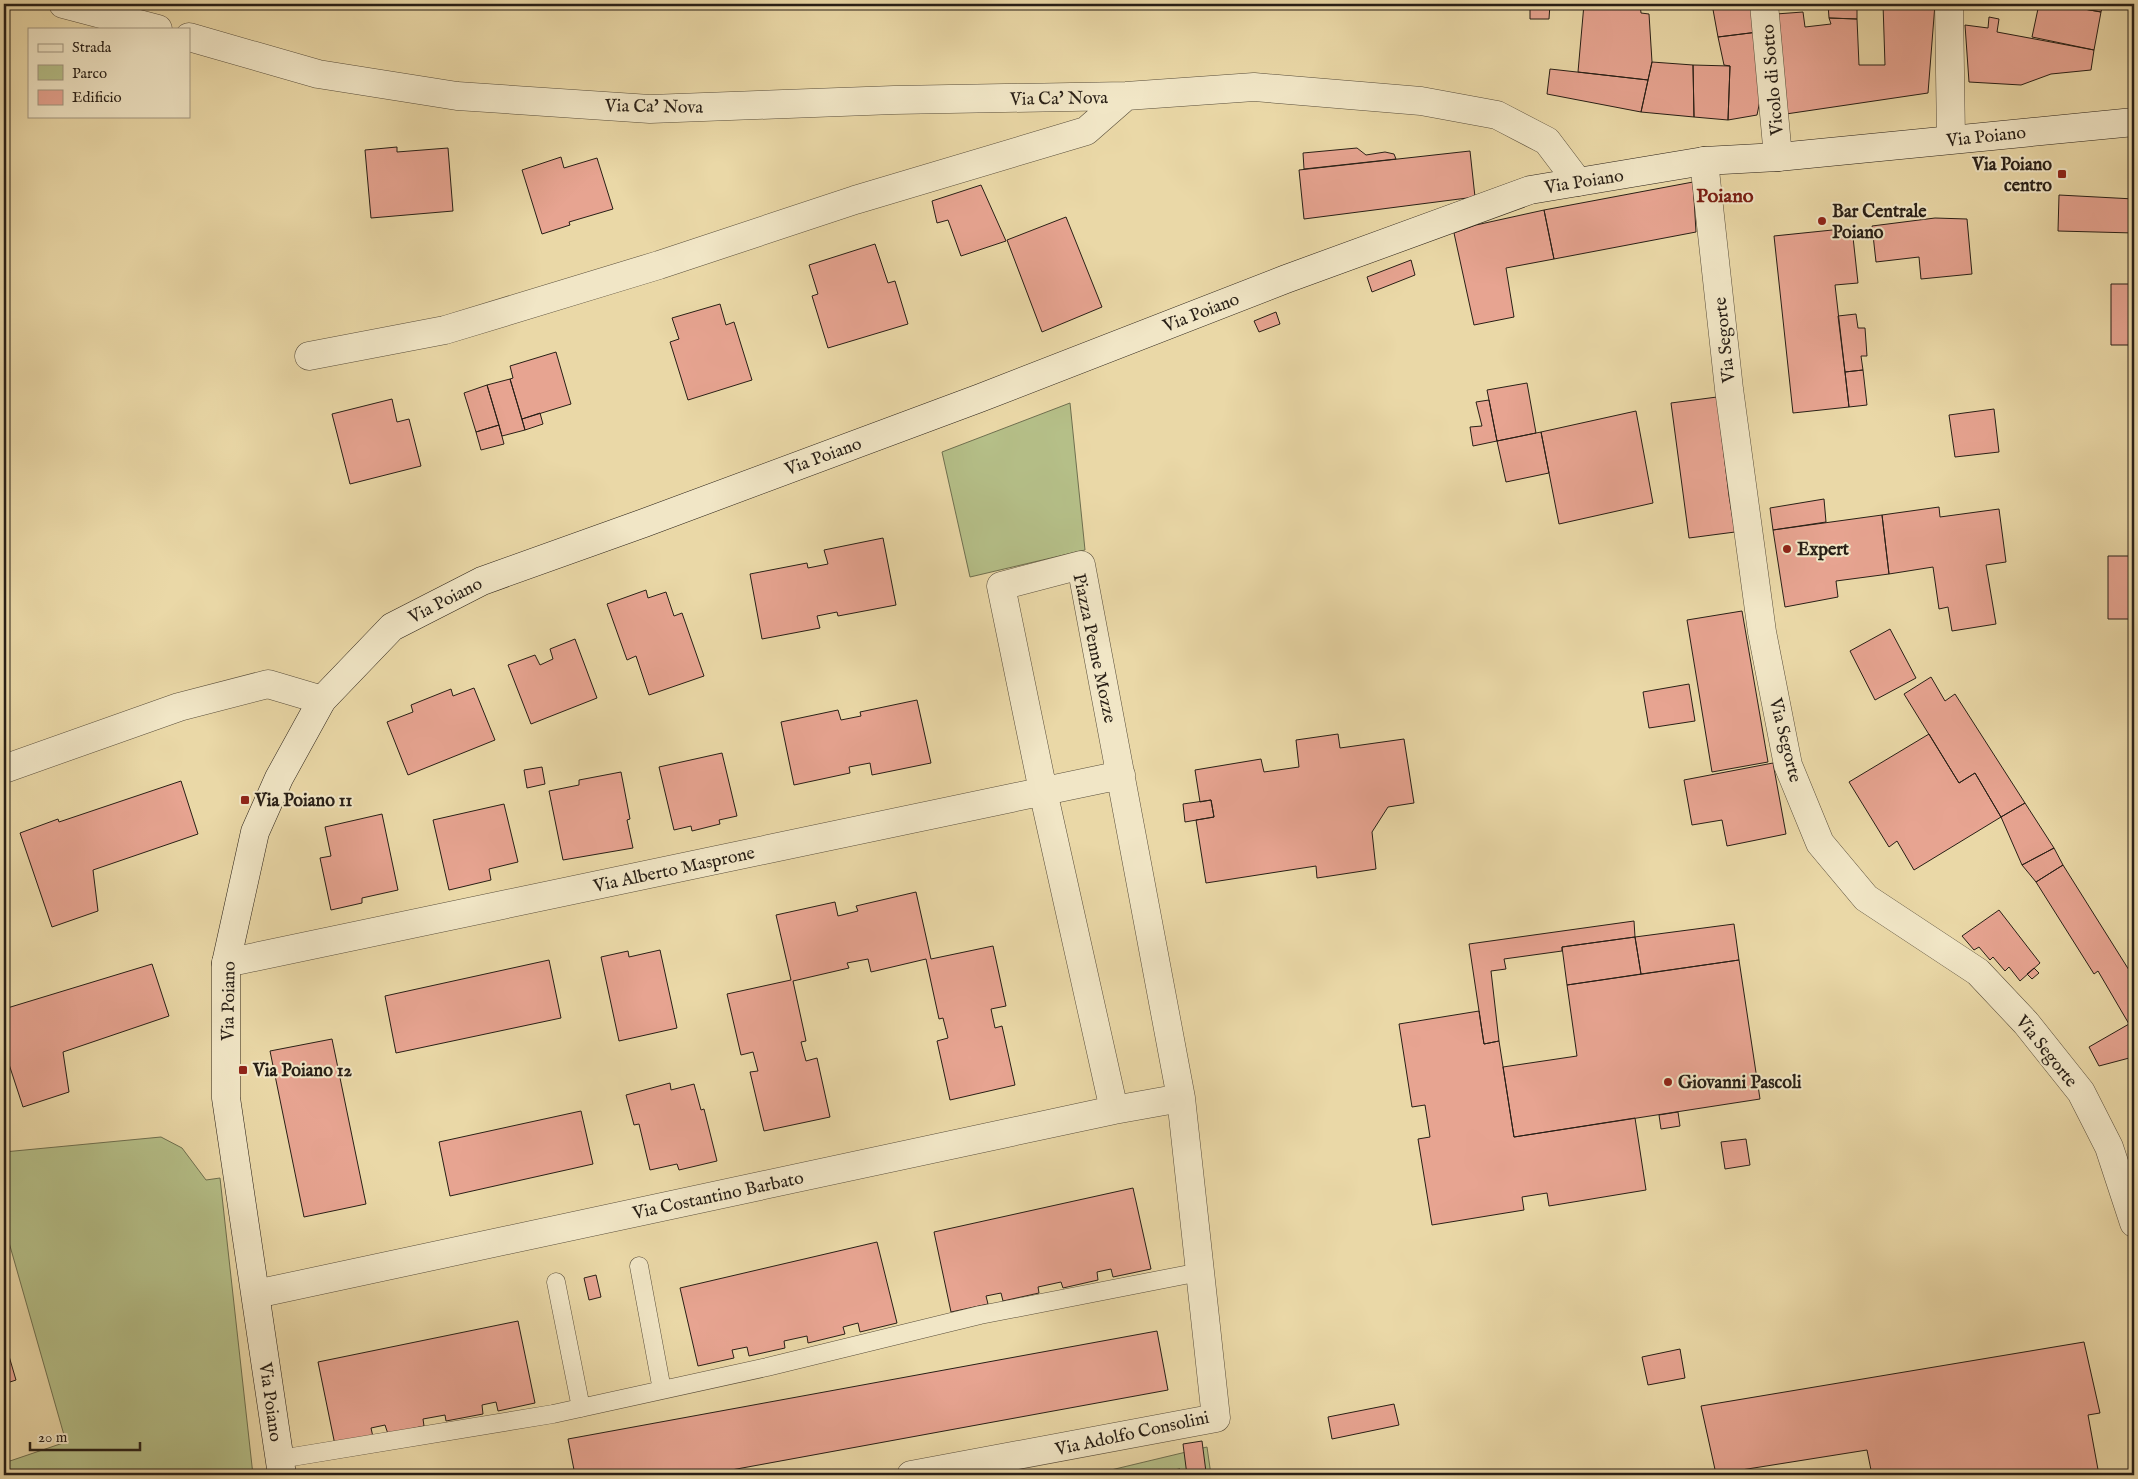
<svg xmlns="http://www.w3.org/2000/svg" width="2138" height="1479" font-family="'IM FELL English',serif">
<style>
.green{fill:#b5bf88;stroke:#6e6f4f}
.building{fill:#e7a491;stroke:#281f16}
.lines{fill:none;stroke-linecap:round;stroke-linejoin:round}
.lane-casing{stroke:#584d3a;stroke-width:19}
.street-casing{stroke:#584d3a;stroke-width:29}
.secondary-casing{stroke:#281f16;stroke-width:29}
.lane{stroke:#f1e6c6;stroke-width:18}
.street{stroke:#f1e6c6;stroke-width:28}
.secondary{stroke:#f1e6c6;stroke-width:28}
.poi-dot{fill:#8f2418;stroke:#f1e6c6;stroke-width:2}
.labels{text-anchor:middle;stroke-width:4;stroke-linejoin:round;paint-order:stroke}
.street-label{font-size:18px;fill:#281f16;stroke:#f1e6c6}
.poi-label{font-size:18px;font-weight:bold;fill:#281f16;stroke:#f1e6c6;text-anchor:start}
.quarter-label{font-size:20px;font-weight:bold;fill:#7a1f14;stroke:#f1e6c6}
</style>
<rect width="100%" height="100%" fill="#ead8a7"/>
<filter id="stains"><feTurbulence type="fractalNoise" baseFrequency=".004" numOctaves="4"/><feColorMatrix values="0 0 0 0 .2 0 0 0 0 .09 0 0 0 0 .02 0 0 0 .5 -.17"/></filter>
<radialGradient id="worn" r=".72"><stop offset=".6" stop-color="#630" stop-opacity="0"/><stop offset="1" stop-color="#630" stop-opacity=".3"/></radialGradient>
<!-- green -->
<path class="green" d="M1070,403L1085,550L970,577L942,452Z
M161,1137L182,1148L206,1180L220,1178L253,1475H4V1463L66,1442L4,1225V1152Z
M1207,1447L1211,1475H1090Z"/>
<!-- building -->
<path class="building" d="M1530,4H1550L1549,19H1530Z
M1584,4H1640L1641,13L1649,14L1652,62L1648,80L1578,72Z
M1712,4H1755L1758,32L1718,37Z
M1828,4H1857V19L1829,18Z
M1883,4H1935L1928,93L1786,114L1776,14L1803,12L1805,27L1831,24L1829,18L1857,19L1859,65H1885Z
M2039,4H2056L2101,12L2094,50L2032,37Z
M2056,4H2103L2101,12Z
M1989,17L1999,19L1997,32L2094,50L2091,70L2051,74L2021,85L1969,82L1965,25L1988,28Z
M1758,32L1764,81L1757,115L1728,120L1730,66L1724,65L1718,37Z
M1652,62L1693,65L1694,117L1641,112Z
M1693,65L1730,66L1728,120L1694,117Z
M1550,69L1648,80L1641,112L1547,94Z
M397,147V152L448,148L453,211L371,218L365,150Z
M1357,148L1366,155L1385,152L1394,154L1396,159L1304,169L1303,153Z
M1470,151L1475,197L1304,219L1299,170Z
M561,157L564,168L597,158L613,209L569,222L570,225L542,234L522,170Z
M1693,182L1696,232L1554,259L1544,210Z
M981,185L1006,241L961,256L948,220L937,223L932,201Z
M2059,195L2134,199V233L2058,231Z
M1544,210L1554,259L1506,268L1514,317L1474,325L1454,233L1476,225Z
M1066,217L1102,307L1042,332L1007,240Z
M1935,218L1967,219L1972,274L1921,279L1919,257L1876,262L1872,226Z
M1852,228L1858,283L1835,285L1849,407L1793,413L1774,236Z
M875,244L888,283L895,281L908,324L828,348L812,296L818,294L809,265Z
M1411,260L1415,275L1372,292L1367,277Z
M2111,284H2134V345H2111Z
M720,304L726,325L734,322L752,380L688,400L670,342L679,339L672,318Z
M1276,312L1280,324L1259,332L1254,321Z
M1856,314L1858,328H1865L1867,356H1861L1863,370L1845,372L1838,316Z
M556,352L571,404L522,419L510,379L513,378L510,366Z
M1863,370L1867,405L1849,407L1845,372Z
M510,379L525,430L502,436L487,385Z
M1527,383L1536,433L1497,441L1487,390Z
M487,385L499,425L476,432L464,393Z
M1717,397L1729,496L1735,532L1689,538L1671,403Z
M392,399L397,422L409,419L421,466L350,484L332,414Z
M1489,400L1497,441L1473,446L1470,427L1482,426L1476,402Z
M1994,409L1999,452L1955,457L1949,415Z
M1636,411L1653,503L1559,524L1541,432Z
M540,413L543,424L525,430L522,419Z
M499,425L504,444L481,450L476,432Z
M1541,432L1549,473L1506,482L1497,441Z
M1824,499L1826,522L1773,530L1770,508Z
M1939,507L1940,517L1999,509L2006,562L1986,565L1996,624L1952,631L1948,607L1939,609L1933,567L1889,574L1882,515Z
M1882,515L1889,574L1836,581L1838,597L1785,607L1773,530Z
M883,538L896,605L838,616L837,612L817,616L820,628L762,639L750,574L807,563L808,568L828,564L824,550Z
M2108,556H2134V619H2108Z
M646,590L648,598L666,592L674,616L682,613L704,676L649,695L636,656L627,660L607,604Z
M1742,611L1768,762L1712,772L1687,620Z
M1890,629L1916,678L1875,700L1850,651Z
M575,639L597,698L531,724L508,665L535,655L540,665L553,659L550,649Z
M1931,677L1945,701L1955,694L2025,803L2001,817L1975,773L1959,783L1904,694Z
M1689,684L1695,721L1649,728L1643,692Z
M474,688L495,740L408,775L387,722L413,712L411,705L451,689L453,696Z
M917,700L931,763L872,775L870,763L849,767L850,773L794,785L781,722L838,710L841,720L861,716L860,712Z
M1338,734L1340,748L1404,739L1414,803L1388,807L1372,832L1376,869L1317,878L1316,866L1206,883L1196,820L1214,817L1211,800L1200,802L1195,770L1261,759L1264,772L1299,767L1296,740Z
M1929,734L1959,783L1975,773L2001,817L1914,870L1897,841L1889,847L1849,782Z
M722,753L737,816L719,820L720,824L692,831L691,826L674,830L659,767Z
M1773,763L1786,834L1727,846L1722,820L1692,825L1684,780Z
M542,767L545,784L527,788L524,770Z
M621,772L630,819L627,820L633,848L563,860L549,791L579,785V780Z
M181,781L198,834L93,870L98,911L52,927L20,833L58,819L59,822Z
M1211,800L1214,817L1185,822L1183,804Z
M2025,803L2054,848L2022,865L2001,817Z
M504,804L518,862L489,869L491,880L449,890L433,820Z
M382,814L398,890L362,898V903L331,910L320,858L331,856L325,827Z
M2054,848L2063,865L2036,882L2022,865Z
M2063,865L2134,978L2133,1057L2099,1066L2089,1047L2129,1024L2098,971L2094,974L2036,882Z
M916,892L931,959L993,946L1006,1006L991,1009L995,1028L1002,1026L1015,1085L950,1100L937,1041L948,1038L943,1018L939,1019L926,959L871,972L868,959L847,963L849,968L793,981L806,1041L801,1042L806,1061L817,1058L830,1117L764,1131L750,1072L758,1071L753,1052L741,1055L727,994L791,980L776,915L835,902L838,916L858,911L856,906Z
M1999,910L2040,963L2020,981L2009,967L2005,971L1993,957L1990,960L1979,947L1974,950L1962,936Z
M1634,921L1635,937L1562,947V951L1504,959L1506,969L1491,971L1499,1041L1484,1044L1469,944Z
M1734,924L1739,960L1641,974L1635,937Z
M1635,937L1641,974L1567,985L1562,947Z
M660,950L677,1028L619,1041L601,957L628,951L629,957Z
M549,960L561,1018L396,1053L385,996Z
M1739,960L1760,1099L1514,1137L1503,1067L1577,1056L1567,985Z
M152,964L169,1016L63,1052L69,1092L23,1107L4,1049V1009Z
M2034,968L2039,973L2032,979L2027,974Z
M1479,1011L1484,1044L1499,1041L1514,1137L1635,1118L1646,1190L1549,1206L1547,1193L1522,1197L1524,1210L1432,1225L1418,1139L1430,1137L1425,1105L1412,1107L1399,1024Z
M332,1039L366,1204L304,1217L270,1051Z
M670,1083L671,1090L694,1084L701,1110L704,1109L717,1161L679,1170L677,1164L650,1170L639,1124L634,1125L626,1095Z
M581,1111L593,1164L450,1196L439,1142Z
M1678,1112L1680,1126L1661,1129L1659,1115Z
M1746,1139L1750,1165L1725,1169L1721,1142Z
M1133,1188L1151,1269L1113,1277L1111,1269L1097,1272L1098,1280L1063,1288L1061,1282L1038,1287L1039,1293L1003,1301L1001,1293L986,1296L988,1304L951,1312L934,1232Z
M877,1242L897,1323L860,1332L858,1323L843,1327L845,1334L808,1343L807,1336L784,1341L785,1348L749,1356L747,1347L732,1350L734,1358L698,1366L680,1288Z
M596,1275L601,1297L589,1300L584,1278Z
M518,1321L535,1403L498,1411L496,1402L482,1405L483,1414L446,1421L445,1415L423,1419L424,1426L388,1434L385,1425L371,1428L373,1437L335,1445L318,1362Z
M1157,1331L1168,1390L704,1475H575L568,1439Z
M4,1339L16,1380L4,1384Z
M2084,1342L2100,1413L2088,1415L2099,1475H1872L1867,1450L1716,1474L1701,1406Z
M1680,1349L1685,1378L1648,1385L1642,1357Z
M1394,1404L1399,1425L1332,1439L1328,1417Z
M1202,1441L1206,1472L1187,1475L1183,1444Z
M1180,1469V1475H1161L1160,1472Z"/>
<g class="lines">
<defs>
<path id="lane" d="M639,1266L662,1390
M556,1282L581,1408
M280,1459L553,1414L767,1367L980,1315L1200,1272"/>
<path id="street" d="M63,4L158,29
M1764,4L1778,157
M1949,4L1951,139
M189,37L318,74L457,96L650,109L894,100L1126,96L1254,87L1421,101L1497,115L1547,141L1578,182
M1704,161L1729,389L1762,632L1788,765L1820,843L1866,898L1978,972L2026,1023L2081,1092L2109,1147L2134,1223
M309,356L445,330L659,265L855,200L1086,131L1126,96
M4,769L179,707L268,684L322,700
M226,963L1121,775
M256,1294L1114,1110L1181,1098
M911,1475L1216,1418L1181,1098L1081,565L1001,586L1043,791L1114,1110"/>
<path id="secondary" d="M282,1475L226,1098V963L255,832L279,778L322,700L392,627L482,581L644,523L980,398L1286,279L1530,190L1704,161L1778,157L2134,122"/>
</defs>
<!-- lane casing -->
<use href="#lane" class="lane-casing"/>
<!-- street casing -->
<use href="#street" class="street-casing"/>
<!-- secondary casing -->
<use href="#secondary" class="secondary-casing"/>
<!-- lane -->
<use href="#lane" class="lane"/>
<!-- street -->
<use href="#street" class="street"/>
<!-- secondary -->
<use href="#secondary" class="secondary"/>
</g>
<!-- markers -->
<g class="poi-dot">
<rect x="2057" y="169" width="10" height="10" rx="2.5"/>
<circle cx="1822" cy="221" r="5"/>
<circle cx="1787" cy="549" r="5"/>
<rect x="240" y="795" width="10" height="10" rx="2.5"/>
<rect x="238" y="1065" width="10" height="10" rx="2.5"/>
<circle cx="1668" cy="1082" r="5"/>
</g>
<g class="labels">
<!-- street labels -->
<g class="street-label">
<text transform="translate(1772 80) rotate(-95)" y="6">Vicolo di Sotto</text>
<text transform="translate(1059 98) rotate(-1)" y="6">Via Ca' Nova</text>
<text transform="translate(654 106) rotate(1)" y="6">Via Ca' Nova</text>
<text transform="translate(1986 136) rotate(-6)" y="6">Via Poiano</text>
<text transform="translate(1584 181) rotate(-9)" y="6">Via Poiano</text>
<text transform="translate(1201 312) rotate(-21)" y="6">Via Poiano</text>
<text transform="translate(1724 340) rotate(-96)" y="6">Via Segorte</text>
<text transform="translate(823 456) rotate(-20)" y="6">Via Poiano</text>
<text transform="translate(445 600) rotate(-27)" y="6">Via Poiano</text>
<text transform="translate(1095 648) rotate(78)" y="6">Piazza Penne Mozze</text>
<text transform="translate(1786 740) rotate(76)" y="6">Via Segorte</text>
<text transform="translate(674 869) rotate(-12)" y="6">Via Alberto Masprone</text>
<text transform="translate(228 1001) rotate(-89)" y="6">Via Poiano</text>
<text transform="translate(2047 1051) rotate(51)" y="6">Via Segorte</text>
<text transform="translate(718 1195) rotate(-12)" y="6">Via Costantino Barbato</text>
<text transform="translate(271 1402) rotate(82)" y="6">Via Poiano</text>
<text transform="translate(1132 1433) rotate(-12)" y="6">Via Adolfo Consolini</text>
</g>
<!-- poi labels -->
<g class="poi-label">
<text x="2052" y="170" text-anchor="end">Via Poiano<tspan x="2052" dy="21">centro</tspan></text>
<text x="1832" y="217">Bar Centrale<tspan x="1832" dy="21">Poiano</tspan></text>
<text x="1797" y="555">Expert</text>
<text x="255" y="806">Via Poiano 11</text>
<text x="253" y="1076">Via Poiano 12</text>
<text x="1678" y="1088">Giovanni Pascoli</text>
</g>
<!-- quarter labels -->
<g class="quarter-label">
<text x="1725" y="202">Poiano</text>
</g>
</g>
<!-- margin -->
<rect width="2138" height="1479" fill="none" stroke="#ead8a7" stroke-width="20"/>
<rect x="5" y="5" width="2128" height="1469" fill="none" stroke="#281f16" stroke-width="2.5"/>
<rect x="10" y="10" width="2118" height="1459" fill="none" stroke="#281f16"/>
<!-- legend -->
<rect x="28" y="28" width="162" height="90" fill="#f1e6c6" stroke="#a19680"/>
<rect x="38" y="44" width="25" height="8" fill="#f1e6c6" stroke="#a19680"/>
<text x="72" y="52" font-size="15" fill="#281f16">Strada</text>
<rect x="38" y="65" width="25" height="15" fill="#b5bf88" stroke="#a19680"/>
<text x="72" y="78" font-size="15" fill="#281f16">Parco</text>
<rect x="38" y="90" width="25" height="15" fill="#e7a491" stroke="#a19680"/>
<text x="72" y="102" font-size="15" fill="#281f16">Edificio</text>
<!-- scale -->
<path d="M30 1442v8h110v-8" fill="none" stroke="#281f16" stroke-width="2.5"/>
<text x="38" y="1442" font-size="15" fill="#281f16" stroke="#f1e6c6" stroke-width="4" paint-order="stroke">20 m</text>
<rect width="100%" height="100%" filter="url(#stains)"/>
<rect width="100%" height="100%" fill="url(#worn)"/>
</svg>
